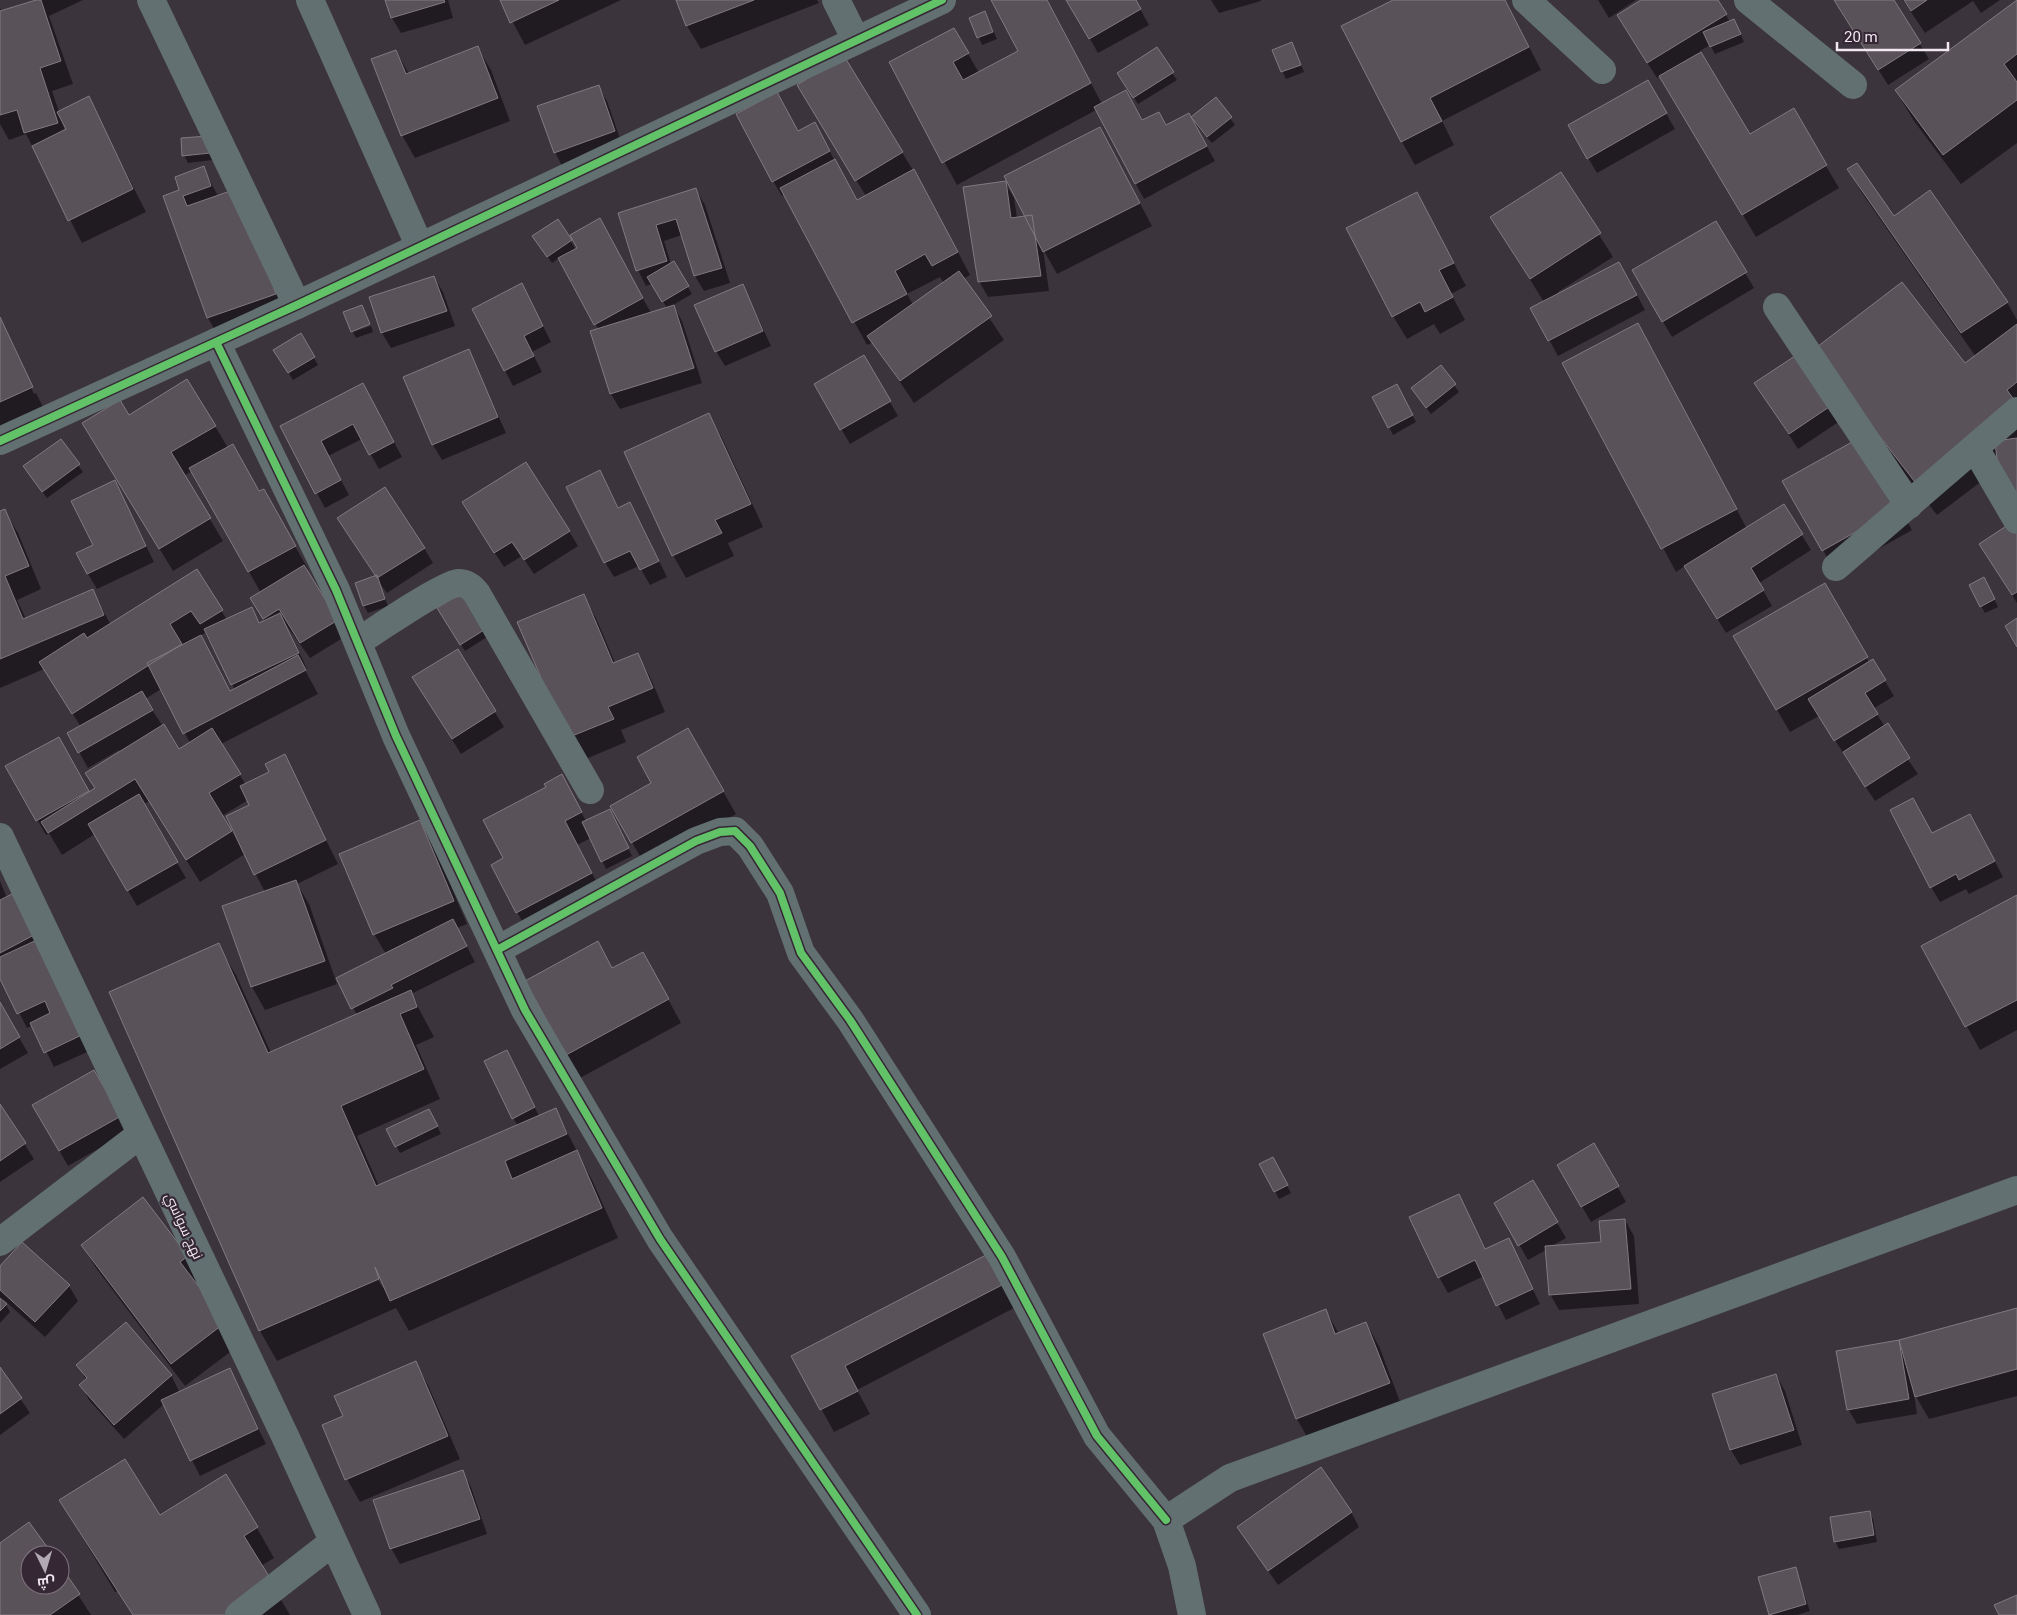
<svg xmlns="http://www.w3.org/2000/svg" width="2017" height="1615" font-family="Roboto,Cairo,sans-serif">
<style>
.shadow{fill:#0007;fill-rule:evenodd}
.building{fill:#595259;stroke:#817a81}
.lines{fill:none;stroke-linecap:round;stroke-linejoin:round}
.minor{stroke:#627072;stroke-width:28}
.tertiary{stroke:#627072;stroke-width:28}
.cycleway-casing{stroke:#352734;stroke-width:11}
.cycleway{stroke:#61c268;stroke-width:8}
.labels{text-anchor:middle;stroke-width:4.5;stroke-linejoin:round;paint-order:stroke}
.street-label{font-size:14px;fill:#f1e8f1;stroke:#352734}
</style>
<rect width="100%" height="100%" fill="#3c343c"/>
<!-- shadow -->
<path class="shadow" d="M36,0H83L49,16L73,84L52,91L59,112L88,98L146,212L82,243L26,134L9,140L0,124V8L2,12ZM62,122H64L68,130L65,131Z
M387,0H448L453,18L401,33L392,18Z
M501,0H621L525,45Z
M677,0H817L819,3L701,49L687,26Z
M993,0H1047L1102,104L1142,122L1166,127L1191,119L1216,99L1235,125L1212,143L1193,122L1215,161L1144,199L1096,110L957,185L890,63L967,52L979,73L1020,52Z
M1068,0H1135L1149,25L1098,53Z
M1211,0H1261V1L1219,13Z
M1396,0H1505L1541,70L1442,121L1454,145L1415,165L1402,142Z
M1598,0H1636L1609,18Z
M1644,0H1717L1730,22L1738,28L1744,42L1715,54L1710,45L1700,51L1749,136L1793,110L1839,188L1756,237L1660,76L1657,78L1627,31Z
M1835,0H1892L1929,59L1888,85Z
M1903,0H2000L1981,13L1973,1L1925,33Z
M2017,1V143L1961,184L1914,121L1896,91Z
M985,13L997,39L982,45L971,19Z
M1292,43L1304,72L1286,79L1273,51Z
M477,47L491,70L510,121L415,158L402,135L396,51L409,74Z
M844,58L927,193L970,275L963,279L1004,340L914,403L873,342L867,345L785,195L782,196L773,181L798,132L823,139L857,201L866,196L812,108ZM940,277L944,284L913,305L907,294Z
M1172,73L1177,80L1138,104L1119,74Z
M1648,82L1675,129L1597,173L1569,126Z
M598,86L607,101L623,147L563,168L555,152Z
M1100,128L1152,226L1057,274L1043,249L1049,291L988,297L979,281L1005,183L1014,198L1017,218L1026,217Z
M208,137L213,160L188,163L184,155Z
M203,168L218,196L238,189L289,318L221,341L208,318L165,196L181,191Z
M1849,170L1893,218L2007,302L2017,320V603L1989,559L2012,524L1999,468L1937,515L1832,381L1965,365L1976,357L1862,193Z
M1560,173L1613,257L1558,292L1559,294L1628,278L1645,310L1558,356L1532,308L1544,302L1491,217Z
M696,190L705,205L730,283L704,291L695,276L682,235L664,241L671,264L673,263L692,294L673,305L682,321L702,383L620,409L611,394L592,332L599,330L559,258L552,263L538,243L558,221L576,250L608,235L651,313L667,308L652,284L646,286L638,270L620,214Z
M1429,216L1466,286L1451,294L1465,320L1440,334L1434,324L1407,339L1393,316Z
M1716,223L1754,288L1672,337L1633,271Z
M434,277L443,292L455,326L391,348L382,333L371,298Z
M743,285L771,346L725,366L716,351Z
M530,300L551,342L532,352L542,372L513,386L473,309Z
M0,320L34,394L36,393L45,411L0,431Z
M371,326L373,332L356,338L353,332Z
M301,335L318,365L293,380L275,350Z
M1651,347L1747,529L1784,506L1811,550L1759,583L1772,606L1726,633L1685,566L1676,572L1564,363Z
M469,351L506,433L442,460L433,445Z
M1800,354L1843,419L1798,449L1756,384Z
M864,357L898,416L850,444L816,385Z
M1441,367L1459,392L1431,414L1412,389Z
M1396,385L1416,422L1393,435L1374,397Z
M371,399L402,457L379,469L362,439L328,456L349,495L325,508L281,426Z
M709,415L722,438L763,527L728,543L734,556L686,578L673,555Z
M128,416L215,426L228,448L276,513L308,569L306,570L346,636L310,658L287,626L307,669L305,670L318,694L221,744L246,785L271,772L284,756L338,864L297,884L309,904L337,984L265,1010L252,987L265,892L245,854L200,882L149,801L143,805L186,878L137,906L95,834L62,855L49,833L46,835L7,766L58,738L89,793L96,789L120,752L119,750L88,768L69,734L81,727L44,669L0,688V512L4,511L18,533L41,589L17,600L26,619L92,591L111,625L197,571L227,620L252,608L260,624L265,621L252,599L261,593L192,471L184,476L223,541L173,571L97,446ZM205,633L235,690L231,692L200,636ZM161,689L190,743L179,751L145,699ZM248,800L251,806L227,817L233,834L222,816Z
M1860,438L1912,530L1836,573L1784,481Z
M78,465L83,472L47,498L29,474Z
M600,472L619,509L638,519L667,577L650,585L639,566L614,577L605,562Z
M114,481L154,562L97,589L88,574Z
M472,518L569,531L578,546L534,574L522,556L504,567Z
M348,534L424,548L433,563L387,593L378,581L388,606L368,613L364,606L376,577Z
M1825,585L1869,662L1872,660L1894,696L1873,709L1918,774L1875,801L1819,716L1790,732L1734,637Z
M1988,586L1998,607L1985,613L1981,606Z
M461,594L487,637L465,651L439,608Z
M583,595L596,618L615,663L637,654L650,677L665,712L621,730L626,742L581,761L568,738Z
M457,651L504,727L461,754L423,693Z
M688,730L736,814L645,865L612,807L653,783Z
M574,799L586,821L614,818L632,856L606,869L591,838L577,845L604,896L530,935L517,912L505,859Z
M419,821L433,844L467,924L457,928L475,962L411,994L434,1037L416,1045L440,1099L357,1136L379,1186L518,1126L513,1118L515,1067L539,1116L555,1109L593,1182L618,1238L409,1331L396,1308L277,1361L260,1331L218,945L236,975L271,1053L357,1015L338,979L386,954L374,934L341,855ZM376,1273L388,1292L390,1298L374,1274Z
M1979,831L2003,877L1969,894L1966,889L1940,902L1931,887L1932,835Z
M0,881L7,898L12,895L96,1048L54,1067L33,1025L27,1028L0,976Z
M2017,896V1030L1980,1050L1923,947Z
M613,970L656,977L681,1023L580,1078L526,981Z
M0,1004L28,1053L0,1069Z
M94,1072L128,1132L68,1166L34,1106Z
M0,1106L34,1159L0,1182Z
M433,1117L441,1134L400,1153L396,1146Z
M1594,1145L1626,1202L1591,1222L1558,1166Z
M1272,1158L1291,1193L1279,1199L1261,1164Z
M1533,1182L1566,1238L1550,1247L1602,1243L1625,1220L1634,1236L1639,1304L1559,1310L1550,1294L1546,1250L1528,1260L1496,1204Z
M1459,1196L1486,1250L1508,1239L1540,1304L1506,1320L1484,1276L1448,1293L1439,1277Z
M82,1245L187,1257L200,1280L195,1284L238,1346L185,1386L96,1268Z
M0,1268L69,1286L78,1301L45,1337L3,1299L10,1312L0,1323Z
M998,1279L1014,1308L857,1390L870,1414L834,1432L793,1357Z
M2017,1309V1396L1929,1419L1914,1393L1917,1414L1857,1424L1848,1409L1838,1352L1900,1341Z
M1326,1311L1339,1334L1366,1323L1379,1346L1402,1407L1310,1442L1297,1419L1264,1335Z
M415,1362L428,1385L460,1459L360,1502L347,1479L344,1417Z
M78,1365L171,1375L179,1391L176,1394L229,1370L266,1444L200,1476L164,1404L124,1439L89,1400L81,1385L86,1380Z
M0,1369L30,1413L0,1435Z
M1776,1375L1785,1391L1802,1445L1740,1465L1731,1450Z
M462,1472L471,1487L487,1534L400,1564L391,1548Z
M60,1500L160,1516L257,1528L274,1558L261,1566L290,1615H133L118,1591L115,1592Z
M1351,1512L1359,1527L1278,1585L1238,1528Z
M1869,1512L1873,1519L1877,1542L1839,1549L1835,1541Z
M0,1545L51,1555H30V1585H60V1567L91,1615H0Z
M1795,1568L1810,1611L1797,1615H1770L1760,1578Z"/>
<!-- building -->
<path class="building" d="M36,0H41L61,61L40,68L58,123L24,133L17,110L0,115V11Z
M385,0H444L445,2L391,18Z
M500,0H559L510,23Z
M676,0H754L686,26Z
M991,0H1047L1091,83L942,163L889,62L954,28L969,53L953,62L963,80L1018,51Z
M1066,0H1136L1141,9L1089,39Z
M1393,0H1505L1529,47L1430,98L1442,121L1401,142L1341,26Z
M1641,0H1718L1727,14L1647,63L1617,15Z
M1834,0H1894L1921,43L1878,70Z
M1904,0H1927L1911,11Z
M2017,0V54L2004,64L2017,82V100L1943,155L1895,90Z
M985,11L993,32L977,38L969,18Z
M1734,19L1741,34L1710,47L1703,32Z
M1292,42L1301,65L1281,72L1272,50Z
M478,46L498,98L401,136L371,59L396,50L406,74Z
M1157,47L1174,72L1133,98L1117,73Z
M1701,52L1750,134L1794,108L1827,165L1742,215L1659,76Z
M844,56L903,152L855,181L797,85Z
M1648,80L1667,113L1587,159L1568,125Z
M599,85L615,131L554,153L537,106Z
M1126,90L1142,120L1159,112L1166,125L1189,113L1207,146L1135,184L1094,107Z
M777,92L798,131L815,122L830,151L772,182L736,114Z
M89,96L133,189L68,221L32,146L66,129L57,112Z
M1216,97L1232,117L1207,137L1191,117Z
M1100,127L1140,203L1043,252L1004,176Z
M208,136L210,153L182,156L181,138Z
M835,159L857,200L914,169L958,252L932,266L925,254L895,271L907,294L852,323L780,188Z
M1857,163L1894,216L1930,190L2008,302L1961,333L1847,169Z
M204,166L211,186L183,196L187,206L239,188L276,294L207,318L163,196L179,190L175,177Z
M1561,172L1601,233L1530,279L1490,217Z
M1006,181L1011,218L1032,215L1041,276L978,282L963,187Z
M696,188L722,268L694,276L676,219L656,225L667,261L636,271L618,213Z
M1417,192L1454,263L1439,270L1453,297L1425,312L1420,302L1392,317L1346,228Z
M600,218L643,298L594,325L558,258L577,248L570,235Z
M558,219L572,240L547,257L532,236Z
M1716,221L1747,272L1662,322L1632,270Z
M674,261L689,286L662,302L647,277Z
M1619,262L1637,295L1548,341L1530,308Z
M959,271L992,316L900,381L867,336Z
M434,276L447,311L381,333L369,297Z
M1902,282L1965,363L2017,324V382L2007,390L2017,404L1918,486L1813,350Z
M522,283L543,326L524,336L534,356L504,371L472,309Z
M743,284L763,331L715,352L694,305Z
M362,305L370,324L351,332L343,312Z
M674,305L694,368L610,394L590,331Z
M0,317L33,387L0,402Z
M1638,323L1737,509L1661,549L1562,363Z
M301,333L315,357L288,373L273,350Z
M469,349L498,417L432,445L403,377Z
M1801,352L1835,403L1789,434L1754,383Z
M864,355L891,401L840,430L814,384Z
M1441,365L1456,384L1426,408L1411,388Z
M187,379L216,426L171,452L211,518L159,549L82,423L120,400L129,415Z
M363,383L394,442L369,455L353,424L321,441L341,480L315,494L280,426Z
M1397,384L1413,415L1388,428L1372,397Z
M709,413L751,504L715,520L722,533L672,556L624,452Z
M1861,437L1900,507L1822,551L1782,481Z
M2017,438V506L2002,508L1995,441Z
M61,439L80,464L42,492L23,466Z
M233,444L259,491L264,489L296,546L248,572L189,468Z
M526,462L570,531L524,560L512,542L494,553L462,502Z
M600,470L618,508L630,502L659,561L640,570L630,551L604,563L566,487Z
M115,480L146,546L87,574L76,553L93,545L71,501Z
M385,487L425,548L377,578L337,518Z
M1784,504L1803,534L1751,568L1764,590L1717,619L1684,566Z
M5,509L29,566L5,576L23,619L93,589L104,615L0,659V511Z
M2017,519V592L2012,595L1979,544Z
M304,565L338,620L300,643L279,609L263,619L250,598Z
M197,569L223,610L200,624L191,611L170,624L182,644L72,714L39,662L84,633L87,638Z
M377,575L385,599L363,606L355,583Z
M1984,577L1995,599L1980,607L1969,585Z
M1825,583L1868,657L1776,710L1733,636Z
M461,593L484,630L460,645L437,608Z
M584,594L613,663L638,653L653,688L608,707L614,719L567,738L517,622Z
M252,607L259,623L280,613L299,653L231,685L204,629Z
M2017,618V647L2005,626Z
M201,635L230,691L298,655L306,670L183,734L147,663Z
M458,649L496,711L452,739L412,677Z
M1873,659L1886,680L1865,693L1878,714L1834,741L1808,699Z
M142,691L153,710L78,753L67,733Z
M1888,723L1910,758L1865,787L1843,752Z
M164,724L179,749L212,728L241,774L209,793L232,831L186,860L135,779L48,833L41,822L95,788L85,773Z
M688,728L724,791L631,843L610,806L651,783L637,757Z
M59,737L89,791L36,821L5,766Z
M285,754L326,840L254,875L226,816L249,805L240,786L269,772L265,764Z
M562,774L582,812L565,821L592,873L516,913L491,865L503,858L483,820L546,787L544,784Z
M139,794L178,862L127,891L88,824Z
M1913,798L1932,833L1970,814L1995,861L1959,880L1956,874L1930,888L1890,810Z
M610,809L629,848L601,862L582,822Z
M420,820L454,901L373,935L339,854Z
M296,880L325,961L251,987L222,906Z
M12,894L34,935L0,953V900Z
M2017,895V1000L1965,1027L1921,946Z
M453,919L467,946L391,985L393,988L351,1009L336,978Z
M39,939L88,1032L44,1053L30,1023L50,1013L45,1001L17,1014L0,979V957Z
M598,941L612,968L643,952L669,999L566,1055L525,981Z
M219,943L268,1053L411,990L417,1007L400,1014L424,1069L341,1106L376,1186L556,1108L567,1134L505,1161L512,1179L577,1150L602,1208L390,1301L375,1267L379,1279L259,1331L109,992Z
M0,1002L20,1037L0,1049Z
M507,1050L535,1107L512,1119L484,1061Z
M94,1070L121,1116L59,1151L32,1105Z
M0,1104L26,1143L0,1161Z
M429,1109L438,1126L395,1147L386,1129Z
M1594,1143L1619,1186L1581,1207L1557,1165Z
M1273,1157L1288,1185L1274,1192L1259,1164Z
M1533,1180L1558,1222L1518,1246L1494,1203Z
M1459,1194L1485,1249L1509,1238L1533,1289L1496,1306L1475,1260L1438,1278L1409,1217Z
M143,1197L188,1256L180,1262L226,1322L171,1364L81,1245Z
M1625,1219L1631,1289L1549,1295L1545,1246L1601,1242L1599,1221Z
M22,1242L70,1285L35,1322L0,1290V1266Z
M986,1255L1002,1285L845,1366L858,1391L820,1410L791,1356Z
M0,1298L7,1304L0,1311Z
M2017,1308V1369L1915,1397L1899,1340Z
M1326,1309L1335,1334L1366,1322L1390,1383L1296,1419L1263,1334Z
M126,1322L172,1375L114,1425L79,1385L87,1378L76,1365Z
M1899,1340L1909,1399L1847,1410L1836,1351Z
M416,1361L448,1436L345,1480L322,1425L343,1416L334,1396Z
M0,1367L22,1398L0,1414Z
M230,1368L258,1429L190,1461L161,1400Z
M1776,1374L1794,1430L1730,1450L1712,1394Z
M125,1459L160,1515L226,1474L258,1527L244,1536L275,1586L228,1615H133L59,1500Z
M1321,1467L1352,1512L1268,1571L1237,1527Z
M463,1470L480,1519L390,1549L373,1500Z
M1870,1511L1874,1535L1834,1542L1830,1517Z
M29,1522L53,1555H30V1585H60V1565L80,1594L50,1615H0V1543Z
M1796,1567L1806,1604L1769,1615L1758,1577Z
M2017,1595V1615H1999L1994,1605Z"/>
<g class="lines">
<!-- minor -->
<path class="minor" d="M151,0L297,305
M310,0L420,247
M836,0L856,40
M1526,0L1602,70
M1748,0L1853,85
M1777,307L1909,505
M216,342L336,590L396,736L525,1010L660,1239L917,1615
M1975,448L2017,520
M1836,567L2017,411
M358,642C374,631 444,584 458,583C467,583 472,587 477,594L590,790
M0,837L285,1436L367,1615
M497,950L696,841L720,832L735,831L750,846L780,893L801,953L850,1020L1002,1257L1097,1436L1166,1520
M0,1242L141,1134
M239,1615L333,1542
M1192,1615L1182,1566L1166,1520L1230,1478L2017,1190"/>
<!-- tertiary -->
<path class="tertiary" d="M0,441L297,305L942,0"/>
<defs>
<path id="cycleway" d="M216,342L336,590L396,736L525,1010L660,1239L917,1615
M0,441L297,305L942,0
M497,950L696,841L720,832L735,831L750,846L780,893L801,953L850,1020L1002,1257L1097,1436L1166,1520"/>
</defs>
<!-- cycleway casing -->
<use href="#cycleway" class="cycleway-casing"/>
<!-- cycleway -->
<use href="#cycleway" class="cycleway"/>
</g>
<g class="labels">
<!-- street labels -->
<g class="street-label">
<text transform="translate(184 1226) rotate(65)" y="5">نهج سواسي</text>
</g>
</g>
<!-- north arrow -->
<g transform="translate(45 1570) rotate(175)"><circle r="24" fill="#352734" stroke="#807480"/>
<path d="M0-4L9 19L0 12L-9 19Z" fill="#b2a9b2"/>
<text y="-8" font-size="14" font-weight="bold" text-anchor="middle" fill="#f1e8f1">ش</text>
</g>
<!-- scale -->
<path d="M1837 42v8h111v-8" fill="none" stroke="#f1e8f1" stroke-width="2.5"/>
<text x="1844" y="42" font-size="15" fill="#f1e8f1" stroke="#352734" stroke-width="4" paint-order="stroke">20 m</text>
</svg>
